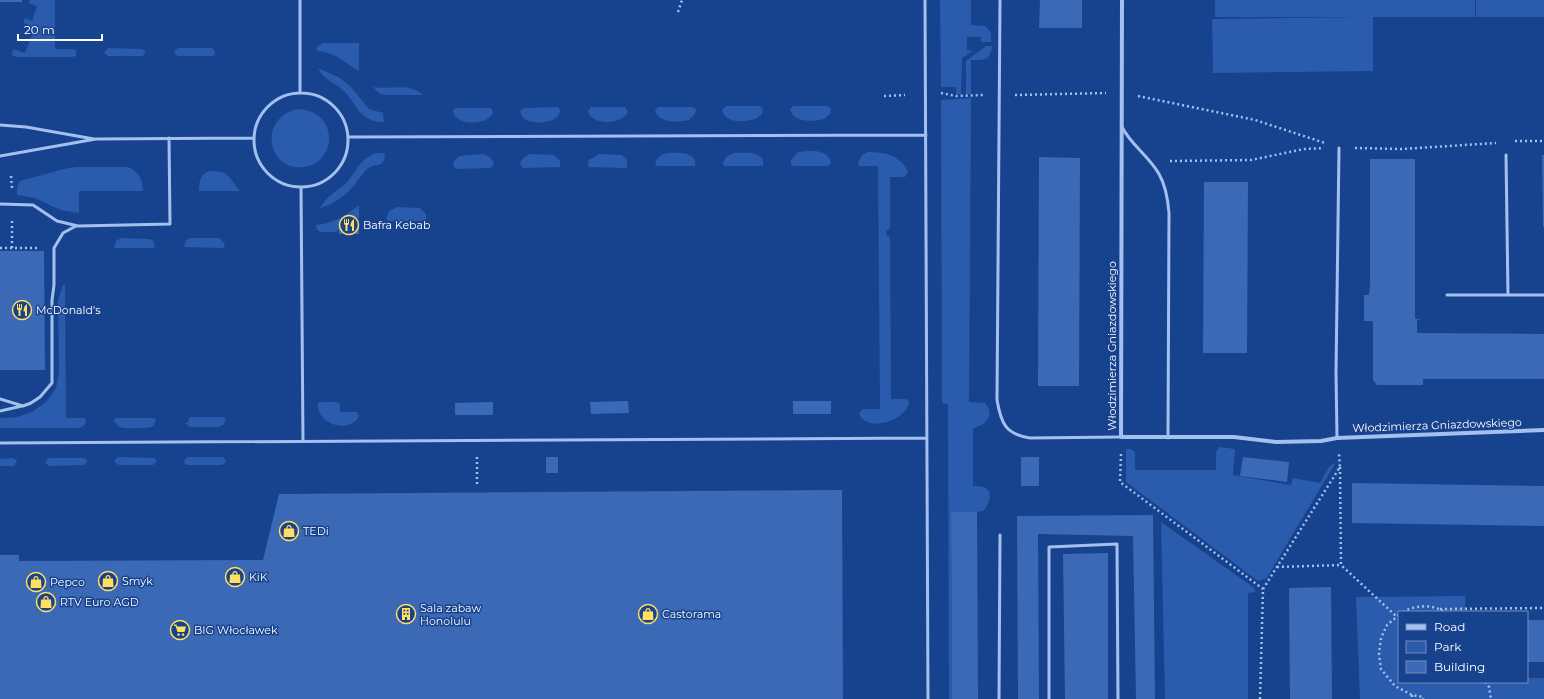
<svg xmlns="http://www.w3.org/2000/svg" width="1544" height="699" font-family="Montserrat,sans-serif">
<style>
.green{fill:#2a5bad}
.building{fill:#3c69b5}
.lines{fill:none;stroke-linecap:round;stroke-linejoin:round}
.path{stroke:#a3c0ef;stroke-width:2.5;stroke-dasharray:2 3;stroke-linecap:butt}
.lane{stroke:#a3c0ef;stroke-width:3}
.street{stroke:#a3c0ef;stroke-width:4}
.labels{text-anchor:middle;stroke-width:3;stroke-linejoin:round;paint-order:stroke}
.poi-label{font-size:11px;fill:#fff;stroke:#17428e;text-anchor:start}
.street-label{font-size:11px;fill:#fff;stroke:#17428e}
</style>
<rect width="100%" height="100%" fill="#17428e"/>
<!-- green -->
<path class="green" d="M30,0H55V49H72L76,50V56L72,57H16L12,55L13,49L25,53L35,27L23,23L25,18L32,21L37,6L29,3Z
M940,0H971V25L985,26L991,32V42H981V37H967V50L973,51L962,58L961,94H956V87H941Z
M1215,0H1475V17H1373V71L1213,73L1212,19L1366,17H1215Z
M1476,0H1544V17H1476Z
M323,43H359V71L334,55L316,50L318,46Z
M986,46H992C991,61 983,60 971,60V94H966V61Z
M108,48L142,49L146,52L143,56H108L104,53Z
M178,48H212L215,52V54L212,56H177L174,52Z
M318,68L340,78L351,87L369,109L383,113L384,122C379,122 374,122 369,119C358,114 354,102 346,93C337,83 324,81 318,68Z
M373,87C390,90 410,82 423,95H384L379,93Z
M971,98L969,402L985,403C996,415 986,425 973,428V486C978,486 984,486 987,489C993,495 988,506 983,511L977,512H951L952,699H949L948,404L942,403L941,100Z
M726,106H760L763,109L762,114L756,119C745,122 725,124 722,110Z
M793,106H828L831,109L830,114L824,119C813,122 793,123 790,109Z
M558,107L560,110C560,124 533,125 525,119C522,117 521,115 520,111L524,108Z
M591,107H625L628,112C622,125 591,126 588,111Z
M658,107H692L696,109L695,114L689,120C678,122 658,124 655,110Z
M456,108H490L492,109L493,113C487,126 454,127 453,110Z
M297,109C338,109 339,162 304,167C268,172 257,119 297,109Z
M798,152C810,151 828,148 831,163L828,166H793L791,164V160Z
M868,152C885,152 899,155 908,171L905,177H890V228L886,231V235L890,237L891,399H906L909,401C910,419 866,435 859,413L863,409H880L878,166H859L858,163L862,155Z
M376,153H385C384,171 377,161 367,169C363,173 359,179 355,184C346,196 334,204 320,208C328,194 337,192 347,182C358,169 359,160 376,153Z
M667,153C678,153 689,151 695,160V166H657L655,163C657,157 661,155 667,153Z
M734,153C744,153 766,150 763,166H724L723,163L726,157Z
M483,154C489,156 492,158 494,165L490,168L456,169L453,166L454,161L459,156Z
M531,154L554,155L560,161V167L523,168L520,164C522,158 525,156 531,154Z
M599,154L622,155L627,160V167L625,168L589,167L588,164L589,160Z
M77,167H128C140,172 142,179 143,191H79V213L60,210L35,198L17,195V188L20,181L68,168Z
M209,171C231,171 227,176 240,191H199C199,181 200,175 209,171Z
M359,205V217L355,221L339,222V229L336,232H320L317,229L316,225C334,224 346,215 359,205Z
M397,207L420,208L426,214V220L423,221H389L386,218L389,211Z
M121,238L150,239L153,241L155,247L153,248H114L116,241Z
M191,238H219L224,243L225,246L223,248L184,247L186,240Z
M63,285H65L66,418H85L86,420C86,425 83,427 78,428H0V418L17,417L32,412L46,402L56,388L59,372L58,300Z
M321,402H337L340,404V412H357L359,416C349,435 316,424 318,403Z
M190,417H224L226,419L223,425L218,427H190L185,423H187Z
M116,418H154L156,420L154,425L152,427C146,428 122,430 118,426C116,424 115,422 114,420Z
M1219,447L1235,449L1233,475L1291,485L1293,478L1320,483L1329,467L1336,462L1266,579L1258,581L1126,482V449H1131L1135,452V470H1216V452Z
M118,457L154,458L156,460V462L153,465H119L115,463V460Z
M188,457H223L225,459L226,462L222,465H188L185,464L184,460Z
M13,458L16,460L17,462L14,466H0V459Z
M49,458H84L87,460V462L84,465L49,466L45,463L47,459Z
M1161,522L1253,587L1256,592L1248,593V699H1165Z
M1465,596V612H1399V682H1527V678H1544V699H1360L1356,597Z"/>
<!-- building -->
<path class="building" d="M0,0H22V2H0Z
M1040,0H1082V28H1039Z
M1542,155H1544V227H1543Z
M1039,157L1080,158L1079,386H1038Z
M1370,159H1415V319H1421L1417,320V333L1544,334V379H1423V385H1377L1373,380V321H1364V295H1369L1370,284Z
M1204,182H1248L1247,353H1203Z
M338,221L359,222V234H339Z
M0,251H44L45,370H0Z
M628,401L629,413L591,414L590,402Z
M793,401H831V414H793Z
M493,402V415H455V403Z
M546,457H558V473H546Z
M1021,457H1039V486H1021Z
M1243,457L1289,462L1287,482L1240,476Z
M1352,483L1544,486V526L1352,523Z
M842,490L843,699H0V555H19V561L263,560L279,494Z
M951,512H977L978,699H952Z
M1153,515L1155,699H1136L1133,536L1038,534L1039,699H1018L1017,516Z
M1108,553V699H1065L1063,554Z
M1331,587L1332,699H1290L1289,588Z
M1527,620H1544V662H1527Z"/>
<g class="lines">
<!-- path -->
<path class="path" d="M678,12L682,0
M941,93L956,96L984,95
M1015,95L1106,93
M884,96L905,95
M1138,96L1255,120L1325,143
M1515,141H1544
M1355,148L1402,149L1496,143
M1170,161L1251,160L1304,149L1324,148
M11,176L12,188
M0,248H37
M12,248V221
M1121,454L1120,482L1263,589
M477,457V485
M1340,467L1341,565L1396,616
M1277,567L1341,565
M1440,609L1544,608
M1403,612C1415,605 1433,604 1444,612
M1399,615L1387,625L1381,638L1379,654L1381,669L1395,686L1412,695L1423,697V699
M1485,682L1489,687L1491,699
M1412,695V699
M1260,699L1263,589L1340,467L1339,454"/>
<!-- lane -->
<path class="lane" d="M300,0V92
M925,0L928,699
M1000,0L997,400C1001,423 1005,434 1030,438L1121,437
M254 140a47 47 0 1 1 94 0a47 47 0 1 1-94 0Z
M0,125L26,127L94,139
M1122,127C1131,145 1149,156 1159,174C1166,186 1168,200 1169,213L1168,438
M349,137L926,135
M1506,155L1508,295
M0,156L96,139L254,138
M301,187L303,441
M0,204L33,205L57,221L78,226L170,224L169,138
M1447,295H1544
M0,399L23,406L31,403L40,397L52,383V300L54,285V248L63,233L76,226
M0,411L22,406
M1337,438L1336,373L1339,148
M0,443L927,438
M999,699L1000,535
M1049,699V547L1117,544L1118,699"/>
<!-- street -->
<path class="street" d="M1122,0L1121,437H1234L1276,442L1321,441L1337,438L1544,430"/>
</g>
<!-- icons -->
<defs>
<symbol id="restaurant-ring" viewBox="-11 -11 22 22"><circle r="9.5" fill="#17428e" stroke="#ffde61" stroke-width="1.5"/><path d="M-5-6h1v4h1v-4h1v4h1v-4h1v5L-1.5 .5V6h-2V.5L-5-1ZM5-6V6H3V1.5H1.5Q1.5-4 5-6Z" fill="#ffde61"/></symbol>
<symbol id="shop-ring" viewBox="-11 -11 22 22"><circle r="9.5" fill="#17428e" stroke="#ffde61" stroke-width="1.5"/><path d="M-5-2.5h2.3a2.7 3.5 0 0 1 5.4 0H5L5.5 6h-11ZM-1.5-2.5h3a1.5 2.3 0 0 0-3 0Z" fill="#ffde61"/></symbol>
<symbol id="building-ring" viewBox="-11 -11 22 22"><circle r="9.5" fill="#17428e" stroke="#ffde61" stroke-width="1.5"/><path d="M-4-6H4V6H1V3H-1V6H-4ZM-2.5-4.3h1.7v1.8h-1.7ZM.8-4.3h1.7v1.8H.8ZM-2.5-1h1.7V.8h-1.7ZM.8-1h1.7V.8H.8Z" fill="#ffde61"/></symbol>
<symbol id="supermarket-ring" viewBox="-11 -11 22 22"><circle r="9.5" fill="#17428e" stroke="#ffde61" stroke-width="1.5"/><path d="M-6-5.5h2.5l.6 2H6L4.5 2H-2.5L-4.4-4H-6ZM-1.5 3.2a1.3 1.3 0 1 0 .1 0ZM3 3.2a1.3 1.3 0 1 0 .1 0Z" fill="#ffde61"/></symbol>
</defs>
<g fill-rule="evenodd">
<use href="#restaurant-ring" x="338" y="214" width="22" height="22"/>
<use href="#restaurant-ring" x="11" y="299" width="22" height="22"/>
<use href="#shop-ring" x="278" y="520" width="22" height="22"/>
<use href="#shop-ring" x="224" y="566" width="22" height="22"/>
<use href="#shop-ring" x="97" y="570" width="22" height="22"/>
<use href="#shop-ring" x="25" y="571" width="22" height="22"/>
<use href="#shop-ring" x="35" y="591" width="22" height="22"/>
<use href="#building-ring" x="395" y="603" width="22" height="22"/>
<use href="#shop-ring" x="637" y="603" width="22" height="22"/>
<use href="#supermarket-ring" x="169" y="619" width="22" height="22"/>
</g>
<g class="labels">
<!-- poi labels -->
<g class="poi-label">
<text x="363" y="229">Bafra Kebab</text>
<text x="36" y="314">McDonald's</text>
<text x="303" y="535">TEDi</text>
<text x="249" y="581">KiK</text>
<text x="122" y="585">Smyk</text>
<text x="50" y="586">Pepco</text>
<text x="60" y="606">RTV Euro AGD</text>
<text x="420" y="612">Sala zabaw<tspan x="420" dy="13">Honolulu</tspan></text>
<text x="662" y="618">Castorama</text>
<text x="194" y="634">BIG Włocławek</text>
</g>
<!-- street labels -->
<g class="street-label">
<text transform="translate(1112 346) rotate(-90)" y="4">Włodzimierza Gniazdowskiego</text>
<text transform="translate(1437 425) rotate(-2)" y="4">Włodzimierza Gniazdowskiego</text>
</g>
</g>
<!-- legend -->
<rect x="1398" y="611" width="130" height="72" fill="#17428e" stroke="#748ebb"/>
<rect x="1406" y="624" width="20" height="6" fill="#a3c0ef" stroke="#748ebb"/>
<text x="1434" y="631" font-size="12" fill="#ffffff">Road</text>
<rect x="1406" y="641" width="20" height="12" fill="#2a5bad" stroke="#748ebb"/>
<text x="1434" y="651" font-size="12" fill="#ffffff">Park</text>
<rect x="1406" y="661" width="20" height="12" fill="#3c69b5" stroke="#748ebb"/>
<text x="1434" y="671" font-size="12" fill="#ffffff">Building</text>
<!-- scale -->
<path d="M18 34v6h84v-6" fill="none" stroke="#ffffff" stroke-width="2"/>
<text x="24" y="34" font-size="12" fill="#ffffff" stroke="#17428e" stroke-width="3" paint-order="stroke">20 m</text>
</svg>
